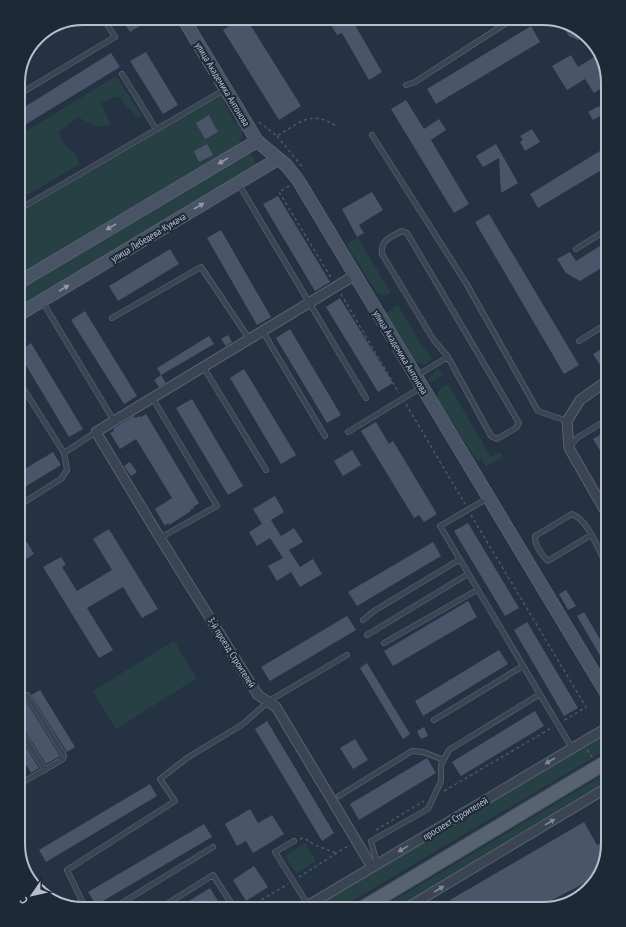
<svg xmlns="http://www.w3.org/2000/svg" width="626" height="927" font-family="'PT Sans Narrow',sans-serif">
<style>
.green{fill:#274044}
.building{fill:#495669}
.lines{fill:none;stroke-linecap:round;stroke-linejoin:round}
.lane-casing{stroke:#58626f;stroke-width:6}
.street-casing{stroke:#58626f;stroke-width:11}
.secondary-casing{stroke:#58626f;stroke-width:14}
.primary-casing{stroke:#434d5b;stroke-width:16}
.path{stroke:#465d60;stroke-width:1.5;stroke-dasharray:3 3;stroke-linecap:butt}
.lane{stroke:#3a4452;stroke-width:4.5}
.street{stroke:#3a4452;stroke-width:9}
.secondary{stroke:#485365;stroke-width:12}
.primary{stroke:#586372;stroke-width:14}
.oneway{fill:#9099a8}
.oneway2{fill:#7f8895}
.labels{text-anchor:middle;stroke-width:4;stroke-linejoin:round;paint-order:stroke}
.street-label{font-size:10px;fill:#b7bfcc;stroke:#1e2938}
.rim{fill:none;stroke:#b7bfcc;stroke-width:2}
</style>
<rect width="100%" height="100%" fill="#253243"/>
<!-- green -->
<path class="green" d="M116,76L142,116L137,118L118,96L101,103L111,125L96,127L78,117L59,132L64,145L75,154L80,164L27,195L18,182V136Z
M223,95L226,101L224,103L235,123H240C244,132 243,140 236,148L18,278V214L217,96Z
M249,153L255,159L256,165L18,311V289L243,154Z
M358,238L391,293L384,296L377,293L347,245L348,243Z
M398,305L420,343L432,358L425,365L414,362L386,313Z
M438,368L443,375L431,382L427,381Z
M447,385L449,386L491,457L500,452L503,457L486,467L481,459L477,461L436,397L441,388Z
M174,641L197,678L116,729L93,691Z
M608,731V749L339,909H308Z
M608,772V781L395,909H380Z
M305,843L316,861L296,874L285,856Z"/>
<!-- building -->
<path class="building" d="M121,18H153L130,32Z
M243,18H246L301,106L279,120L223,30Z
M327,18H351L382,72L369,80L342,33L337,35Z
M561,23L579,29L585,36L578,40L569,36Z
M531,26L540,42L436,104L427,89Z
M146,52L178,105L163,114L130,61Z
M111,53L120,67L18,129V111Z
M599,54L608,84L594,93L585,79L567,90L552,66L571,55L578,67Z
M406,100L424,129L439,119L446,130L431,140L469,204L454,213L391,109Z
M599,106L604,114L593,120L588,112Z
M209,115L218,132L205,139L196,123Z
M532,129L540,142L525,151L520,142L523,140L520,136Z
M207,144L213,155L199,162L194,151Z
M496,144L518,183L501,193L499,158L483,167L476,156Z
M608,146V166L538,208L530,194Z
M372,192L383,210L359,225L364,233L357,237L342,209Z
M278,196L330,282L315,291L263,204Z
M489,214L579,365L564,374L475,222Z
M221,230L271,317L257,325L207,238Z
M608,241V264L580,281L566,273L557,259L570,252L576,261Z
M170,249L179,264L118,301L109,286Z
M340,298L393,383L378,392L326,307Z
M85,311L137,396L124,404L71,320Z
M290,329L341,415L327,423L276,338Z
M228,335L232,342L226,346L221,339Z
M209,336L214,344L161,375L157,368Z
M31,343L83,429L69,437L18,352Z
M608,345V374H606L593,354Z
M244,369L296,455L281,464L230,378Z
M161,375L166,383L159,387L154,380Z
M192,399L243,486L228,495L176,408Z
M146,414L199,503L193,507L194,508L190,510L191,511L169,525L168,523L165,526L155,509L172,498L136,439L120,449L110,433L114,431L113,429L134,416L135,418L140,416L141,417Z
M376,422L389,444L393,441L437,514L424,522L419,515L414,518L361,431Z
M608,430V464L593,439Z
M352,450L361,465L343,476L334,461Z
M53,452L61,465L18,491V473Z
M130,462L137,472L131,476L124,466Z
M275,496L284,512L271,520L281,536L294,528L303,542L289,550L300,567L313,559L322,574L300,587L291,572L277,581L268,566L283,558L270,538L257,546L249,532L262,524L253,509Z
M468,523L519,608L505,616L454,531Z
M109,529L158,609L142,618L123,587L87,608L113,650L99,658L43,567L61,557L66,565L62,567L77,591L112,570L93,539Z
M27,542L34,554L23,561L18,554V547Z
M433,542L441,556L357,606L348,592Z
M566,590L576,606L568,610L559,594Z
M468,601L477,617L393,666L384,651Z
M584,612L608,653V656L602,659L577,616Z
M347,616L356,630L270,681L261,667Z
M527,622L578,708L564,716L514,630Z
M499,650L508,664L423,716L415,701Z
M367,663L410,734L403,739L360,668Z
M40,690L75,747L67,752L31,695Z
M23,696L60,756L46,764L21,725L18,723V699Z
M535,711L544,726L461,776L452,762Z
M267,721L334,833L322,841L255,729Z
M424,727L428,736L421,739L417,731Z
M18,734L39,768L31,773L18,751Z
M355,739L368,760L353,769L340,748Z
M427,758L436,773L359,820L350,804Z
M150,784L157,796L46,862L39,850Z
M250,809L258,823L272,815L284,834L253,853L246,841L237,846L225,824Z
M584,822L597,845L608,840L600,875L535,909H455L450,900Z
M204,824L212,837L96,905L88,892Z
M254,866L268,887L246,901L233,880Z
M210,888L218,901L205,909H176Z"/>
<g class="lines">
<defs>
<path id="lane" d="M122,74L156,129
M406,85L415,82L514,18
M18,95L115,37L103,18
M372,135L466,283L538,411L567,421
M238,183L366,398
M18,210L224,90
M576,249L608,229
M42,301L114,421
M112,318L201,267L250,340
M263,332L325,436
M579,341L608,323
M204,368L266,470
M416,376L448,357L491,436L497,439L516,428L519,423L407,233L402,231C391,237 380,240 382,254L433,339L448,357
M18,380L64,453
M153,399L217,506L160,538
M348,432L422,387
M570,447L577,438L608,419
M488,498L440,526L572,748
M18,506L61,479L67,470L64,453L96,432
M591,535L548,561C542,556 534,544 535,536L572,514C589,521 598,549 607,566H608
M363,620L374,611L459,560
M367,635L468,574
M384,643L477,590
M434,720L523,666
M18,727L45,770
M18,785L63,759L64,755L27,695
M339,796L412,751L423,752L444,760
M294,841L275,852L308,905
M377,864L371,841L428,809L441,781V765L449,750L540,694
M86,909L67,870L175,801L160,779L187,758L243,724L269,701L347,655
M112,909L213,847
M159,909L213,875L235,909"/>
<path id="street" d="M355,275L96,432L160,538L258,695L276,707L372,867
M608,516L569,448L567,421L580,400L608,380
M302,909L608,727
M405,909L608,787"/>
<path id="secondary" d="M183,18L257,141L286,165L298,180L608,696
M18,283L257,141
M18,315L278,159"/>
<path id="primary" d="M361,909L608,761"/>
</defs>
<!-- lane casing -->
<use href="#lane" class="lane-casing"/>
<!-- street casing -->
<use href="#street" class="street-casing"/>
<!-- secondary casing -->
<use href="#secondary" class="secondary-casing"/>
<!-- primary casing -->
<use href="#primary" class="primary-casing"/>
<!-- path -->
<path class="path" d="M259,122L277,136C300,123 310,109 336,126
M277,136L304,169
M289,186L279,192L332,279
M341,294L399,393
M406,404L465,504
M471,515L586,707L563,721
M587,750L592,757
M444,791L553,727
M376,830L424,801
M300,839L304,838L315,845L336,853
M299,877L348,846
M246,909L288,884"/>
<!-- lane -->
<use href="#lane" class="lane"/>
<!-- street -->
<use href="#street" class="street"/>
<!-- secondary -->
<use href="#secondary" class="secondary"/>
<!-- primary -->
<use href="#primary" class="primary"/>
</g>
<!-- one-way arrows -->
<defs><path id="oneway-solid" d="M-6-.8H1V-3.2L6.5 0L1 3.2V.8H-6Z"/></defs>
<g class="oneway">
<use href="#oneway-solid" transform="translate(223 161) rotate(149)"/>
<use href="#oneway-solid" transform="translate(199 206) rotate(-31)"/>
<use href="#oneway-solid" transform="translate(111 227) rotate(149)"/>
<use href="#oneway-solid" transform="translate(64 288) rotate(-31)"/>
</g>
<g class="oneway2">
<use href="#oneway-solid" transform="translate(550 761) rotate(149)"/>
<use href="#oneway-solid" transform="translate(550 822) rotate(-31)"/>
<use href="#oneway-solid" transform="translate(403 849) rotate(149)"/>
<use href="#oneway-solid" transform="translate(439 889) rotate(-31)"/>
</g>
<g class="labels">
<!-- street labels -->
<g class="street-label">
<text transform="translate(223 84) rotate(59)" y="4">улица Академика Антонова</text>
<text transform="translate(148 237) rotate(-31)" y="4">улица Лебедева-Кумача</text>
<text transform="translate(401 352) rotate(59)" y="4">улица Академика Антонова</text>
<text transform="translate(232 652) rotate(58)" y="4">3-й проезд Строителей</text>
<text transform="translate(455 818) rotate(-31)" y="4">проспект Строителей</text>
</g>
</g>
<!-- crop -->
<path d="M0 0H626V927H0ZM83 25H543A58 58 0 0 1 601 83V844A58 58 0 0 1 543 902H83A58 58 0 0 1 25 844V83A58 58 0 0 1 83 25Z" fill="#1e2938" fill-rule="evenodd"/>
<path class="rim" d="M83 25H543A58 58 0 0 1 601 83V844A58 58 0 0 1 543 902H83A58 58 0 0 1 25 844V83A58 58 0 0 1 83 25Z"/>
<!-- north arrow -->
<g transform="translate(32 895) rotate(236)" stroke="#1e2938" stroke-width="3" paint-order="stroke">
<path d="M0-3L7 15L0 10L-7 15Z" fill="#b7bfcc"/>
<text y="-6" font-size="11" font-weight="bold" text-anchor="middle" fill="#b7bfcc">С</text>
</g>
</svg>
